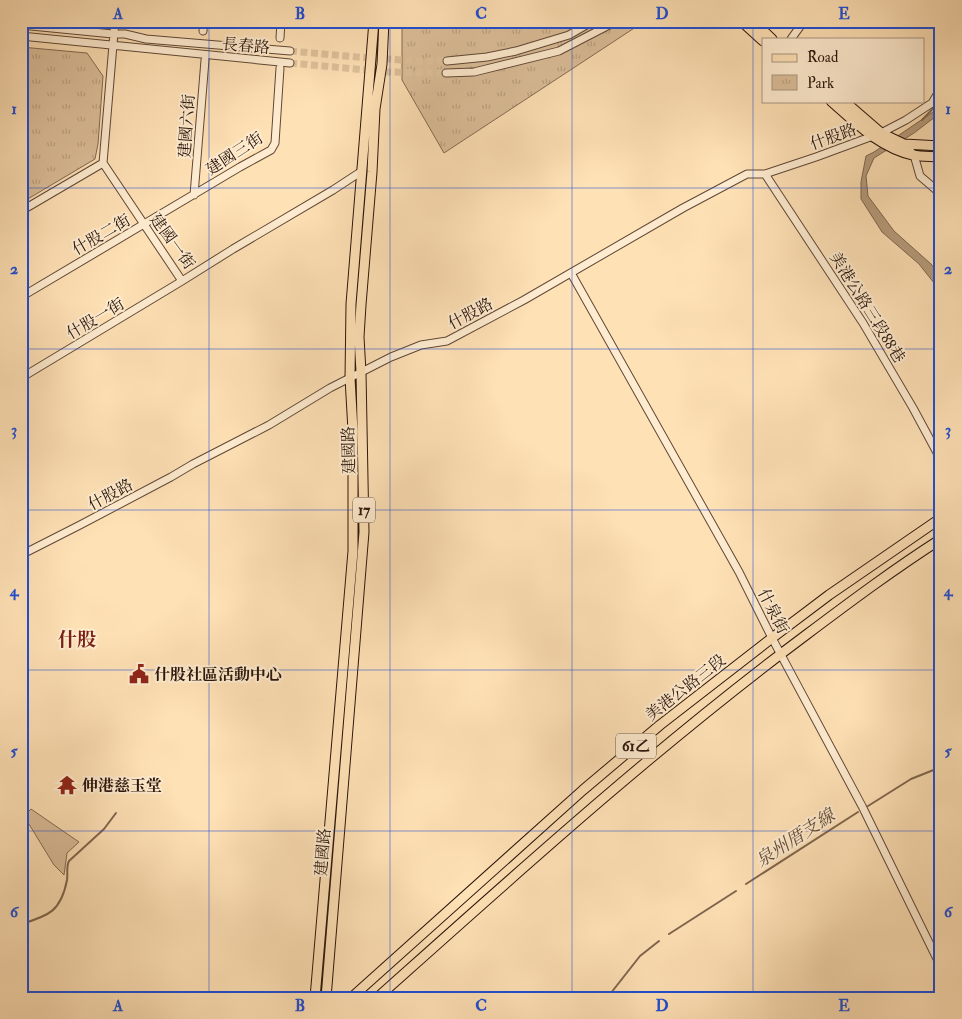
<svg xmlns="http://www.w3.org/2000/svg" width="962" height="1019" font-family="'IM FELL Double Pica','Noto Serif TC',serif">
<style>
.grass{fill:#dbbe99;stroke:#826a52}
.park{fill:url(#park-tufts);stroke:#826a52}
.water{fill:#b79c7c;stroke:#7f664f}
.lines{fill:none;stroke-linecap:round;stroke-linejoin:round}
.stream{stroke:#7f664f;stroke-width:2}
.minor-tunnel{stroke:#dfc29c;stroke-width:7;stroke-dasharray:7 3.5;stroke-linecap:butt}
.minor-casing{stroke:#5f4836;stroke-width:9}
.major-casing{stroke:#2a150b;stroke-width:11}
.minor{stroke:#ffecd0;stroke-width:7}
.major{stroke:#ffe1b6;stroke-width:9}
.grid{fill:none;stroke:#1d4ed8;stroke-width:1;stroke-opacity:0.55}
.labels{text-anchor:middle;stroke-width:4;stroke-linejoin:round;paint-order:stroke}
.shield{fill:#ffecd0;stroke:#6a5646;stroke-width:1}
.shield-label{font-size:15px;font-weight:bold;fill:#2a150b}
.street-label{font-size:16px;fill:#2a150b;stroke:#ffecd0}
.poi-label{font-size:16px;font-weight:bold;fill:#2a150b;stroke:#ffecd0;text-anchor:start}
.water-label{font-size:18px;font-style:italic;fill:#624b38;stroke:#ffecd0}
.quarter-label{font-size:19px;font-weight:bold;fill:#7a1f14;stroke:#ffecd0}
.neatline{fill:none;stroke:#1d4ed8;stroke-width:2}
.grid-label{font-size:16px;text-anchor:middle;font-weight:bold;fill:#1d4ed8}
</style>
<defs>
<pattern id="park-tufts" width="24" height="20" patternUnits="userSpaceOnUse" patternTransform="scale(1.25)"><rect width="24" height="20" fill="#dbbe99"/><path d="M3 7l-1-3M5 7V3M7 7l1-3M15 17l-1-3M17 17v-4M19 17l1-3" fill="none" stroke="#bca282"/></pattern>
</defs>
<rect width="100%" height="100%" fill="#ffe1b6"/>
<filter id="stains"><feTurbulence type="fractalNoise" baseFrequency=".004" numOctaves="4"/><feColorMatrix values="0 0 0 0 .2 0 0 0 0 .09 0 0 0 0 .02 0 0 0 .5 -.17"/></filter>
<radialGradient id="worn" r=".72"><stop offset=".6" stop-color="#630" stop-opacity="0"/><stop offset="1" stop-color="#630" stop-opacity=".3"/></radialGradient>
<!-- grass -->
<path class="grass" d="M31,809L79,842L67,853L64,875L54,865L24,816Z"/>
<!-- park -->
<path class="park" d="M402,21H645L444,153L402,80Z
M21,47L87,53L103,76L98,144L95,159L21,203Z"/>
<!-- water -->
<path class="water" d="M941,98V109L935,117L914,133L874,158L866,176L868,196L894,231L931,264L937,272L941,281V302L934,283L919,264L882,232L861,199V182L866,156L874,152L933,112Z"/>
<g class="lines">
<!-- stream -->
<path class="stream" d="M922,120L941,100
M868,806L911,779L941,767
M746,884L858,812
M21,924C49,916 61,911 67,880C68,873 66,867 69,861L104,829L116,813
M669,934L736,891
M607,998L640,956L659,941"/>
<!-- minor-tunnel -->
<path class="minor-tunnel" d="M290,51L357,57L417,61H447
M290,63L388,72L446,73"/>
<defs>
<path id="minor" d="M115,21L103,163L182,281
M21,25L113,34H125L146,39L290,51
M203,31L204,21
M21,36L290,63
M280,38L281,21
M791,39L804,21
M447,61L487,57L516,51L569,35L593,21
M446,73L474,72L559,51L617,21
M904,144L914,155L920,176L941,194
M765,174L863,323L913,408L941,460
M194,195L205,60
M21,211L103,163
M571,273L739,572L772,638L862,806L941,967
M21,297L240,167L271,150L275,143L280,68
M21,378L182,281L233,249L333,190L362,171
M21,555L80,525L171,477L193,464L269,425L330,388L391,357L421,345L447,341L524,300L683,208L747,174H765L816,157L881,133L906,120L932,103L941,88"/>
<path id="major" d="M741,21L763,41
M753,21L772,39
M831,101C856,123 880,148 913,155C922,157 932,156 941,157
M844,101L881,133L904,144L941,146
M315,998L353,551V431L350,378L351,304L374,21
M326,998L364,532L361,372L359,337L361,305L372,172L375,109L382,64L384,21
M351,998L583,790L660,725L772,638L829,595L941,518
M377,998C517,873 656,747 806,635C850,602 894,569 941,539"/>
</defs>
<!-- minor casing -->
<use href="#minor" class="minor-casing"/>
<!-- major casing -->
<use href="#major" class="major-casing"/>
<!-- minor -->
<use href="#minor" class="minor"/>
<!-- major -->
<use href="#major" class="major"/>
</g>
<!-- grid -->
<path class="grid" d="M209,21V998M390,21V998M572,21V998M753,21V998M21,188H941M21,349H941M21,510H941M21,670H941M21,831H941"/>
<!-- icons -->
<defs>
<symbol id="civic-bare" viewBox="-9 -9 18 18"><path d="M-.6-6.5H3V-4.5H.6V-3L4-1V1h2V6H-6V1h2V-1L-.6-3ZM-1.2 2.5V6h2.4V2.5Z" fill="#8f2418" stroke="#ffecd0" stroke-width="2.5" paint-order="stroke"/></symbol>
<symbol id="temple-bare" viewBox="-9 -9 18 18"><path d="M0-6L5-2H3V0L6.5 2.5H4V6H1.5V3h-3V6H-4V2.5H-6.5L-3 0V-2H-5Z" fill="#8f2418" stroke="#ffecd0" stroke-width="2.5" paint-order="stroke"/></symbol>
</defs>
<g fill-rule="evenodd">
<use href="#civic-bare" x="125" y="660" width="28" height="28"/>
<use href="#temple-bare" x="53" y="771" width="28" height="28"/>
</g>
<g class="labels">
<!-- shield labels -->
<g class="shield">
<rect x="353" y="497.5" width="22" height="25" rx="4"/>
<rect x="616" y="733.5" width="40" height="25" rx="4"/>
</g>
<g class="shield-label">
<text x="364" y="515">17</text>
<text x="636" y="751">61乙</text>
</g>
<!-- street labels -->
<g class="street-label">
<text transform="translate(246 45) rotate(5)" y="6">長春路</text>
<text transform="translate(186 126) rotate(-86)" y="6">建國六街</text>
<text transform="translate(833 136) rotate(-20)" y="6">什股路</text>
<text transform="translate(234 153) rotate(-33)" y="6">建國三街</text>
<text transform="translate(101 234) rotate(-30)" y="6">什股二街</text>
<text transform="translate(173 241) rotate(54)" y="6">建國一街</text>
<text transform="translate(868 307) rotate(58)" y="6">美港公路三段88巷</text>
<text transform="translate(470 313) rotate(-28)" y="6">什股路</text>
<text transform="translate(95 318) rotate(-31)" y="6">什股一街</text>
<text transform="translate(348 450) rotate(-91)" y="6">建國路</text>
<text transform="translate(110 494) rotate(-28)" y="6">什股路</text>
<text transform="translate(774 611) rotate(63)" y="6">什泉街</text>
<text transform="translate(685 687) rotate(-38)" y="6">美港公路三段</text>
<text transform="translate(322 852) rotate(-85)" y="6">建國路</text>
</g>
<!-- poi labels -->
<g class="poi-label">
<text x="154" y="680">什股社區活動中心</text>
<text x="82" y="791">伸港慈玉堂</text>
</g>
<!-- water labels -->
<g class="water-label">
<text transform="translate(795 838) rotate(-33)" y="6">泉州厝支線</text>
</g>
<!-- quarter labels -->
<g class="quarter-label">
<text x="77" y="646">什股</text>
</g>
</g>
<!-- margin -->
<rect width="962" height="1019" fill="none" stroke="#ffe1b6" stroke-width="55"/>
<!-- legend -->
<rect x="762" y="38" width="162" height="65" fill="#ffecd0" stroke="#aa9681"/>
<rect x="772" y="54" width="25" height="8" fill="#ffe1b6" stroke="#aa9681"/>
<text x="807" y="62" font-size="15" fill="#2a150b">Road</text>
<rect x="772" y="75" width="25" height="15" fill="url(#park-tufts)" stroke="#aa9681"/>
<text x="807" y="88" font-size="15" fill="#2a150b">Park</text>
<rect x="28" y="28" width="906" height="964" class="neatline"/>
<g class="grid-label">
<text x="118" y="19">A</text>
<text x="300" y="19">B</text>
<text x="481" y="19">C</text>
<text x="662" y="19">D</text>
<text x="844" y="19">E</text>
<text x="14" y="114">1</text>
<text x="948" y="114">1</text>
<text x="14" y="274">2</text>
<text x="948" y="274">2</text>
<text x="14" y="435">3</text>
<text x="948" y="435">3</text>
<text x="14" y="596">4</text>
<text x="948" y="596">4</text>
<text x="14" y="756">5</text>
<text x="948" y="756">5</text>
<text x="14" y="917">6</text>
<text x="948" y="917">6</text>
<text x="118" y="1011">A</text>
<text x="300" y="1011">B</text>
<text x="481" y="1011">C</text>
<text x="662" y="1011">D</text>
<text x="844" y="1011">E</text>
</g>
<rect width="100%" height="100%" filter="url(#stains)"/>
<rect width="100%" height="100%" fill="url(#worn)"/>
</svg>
